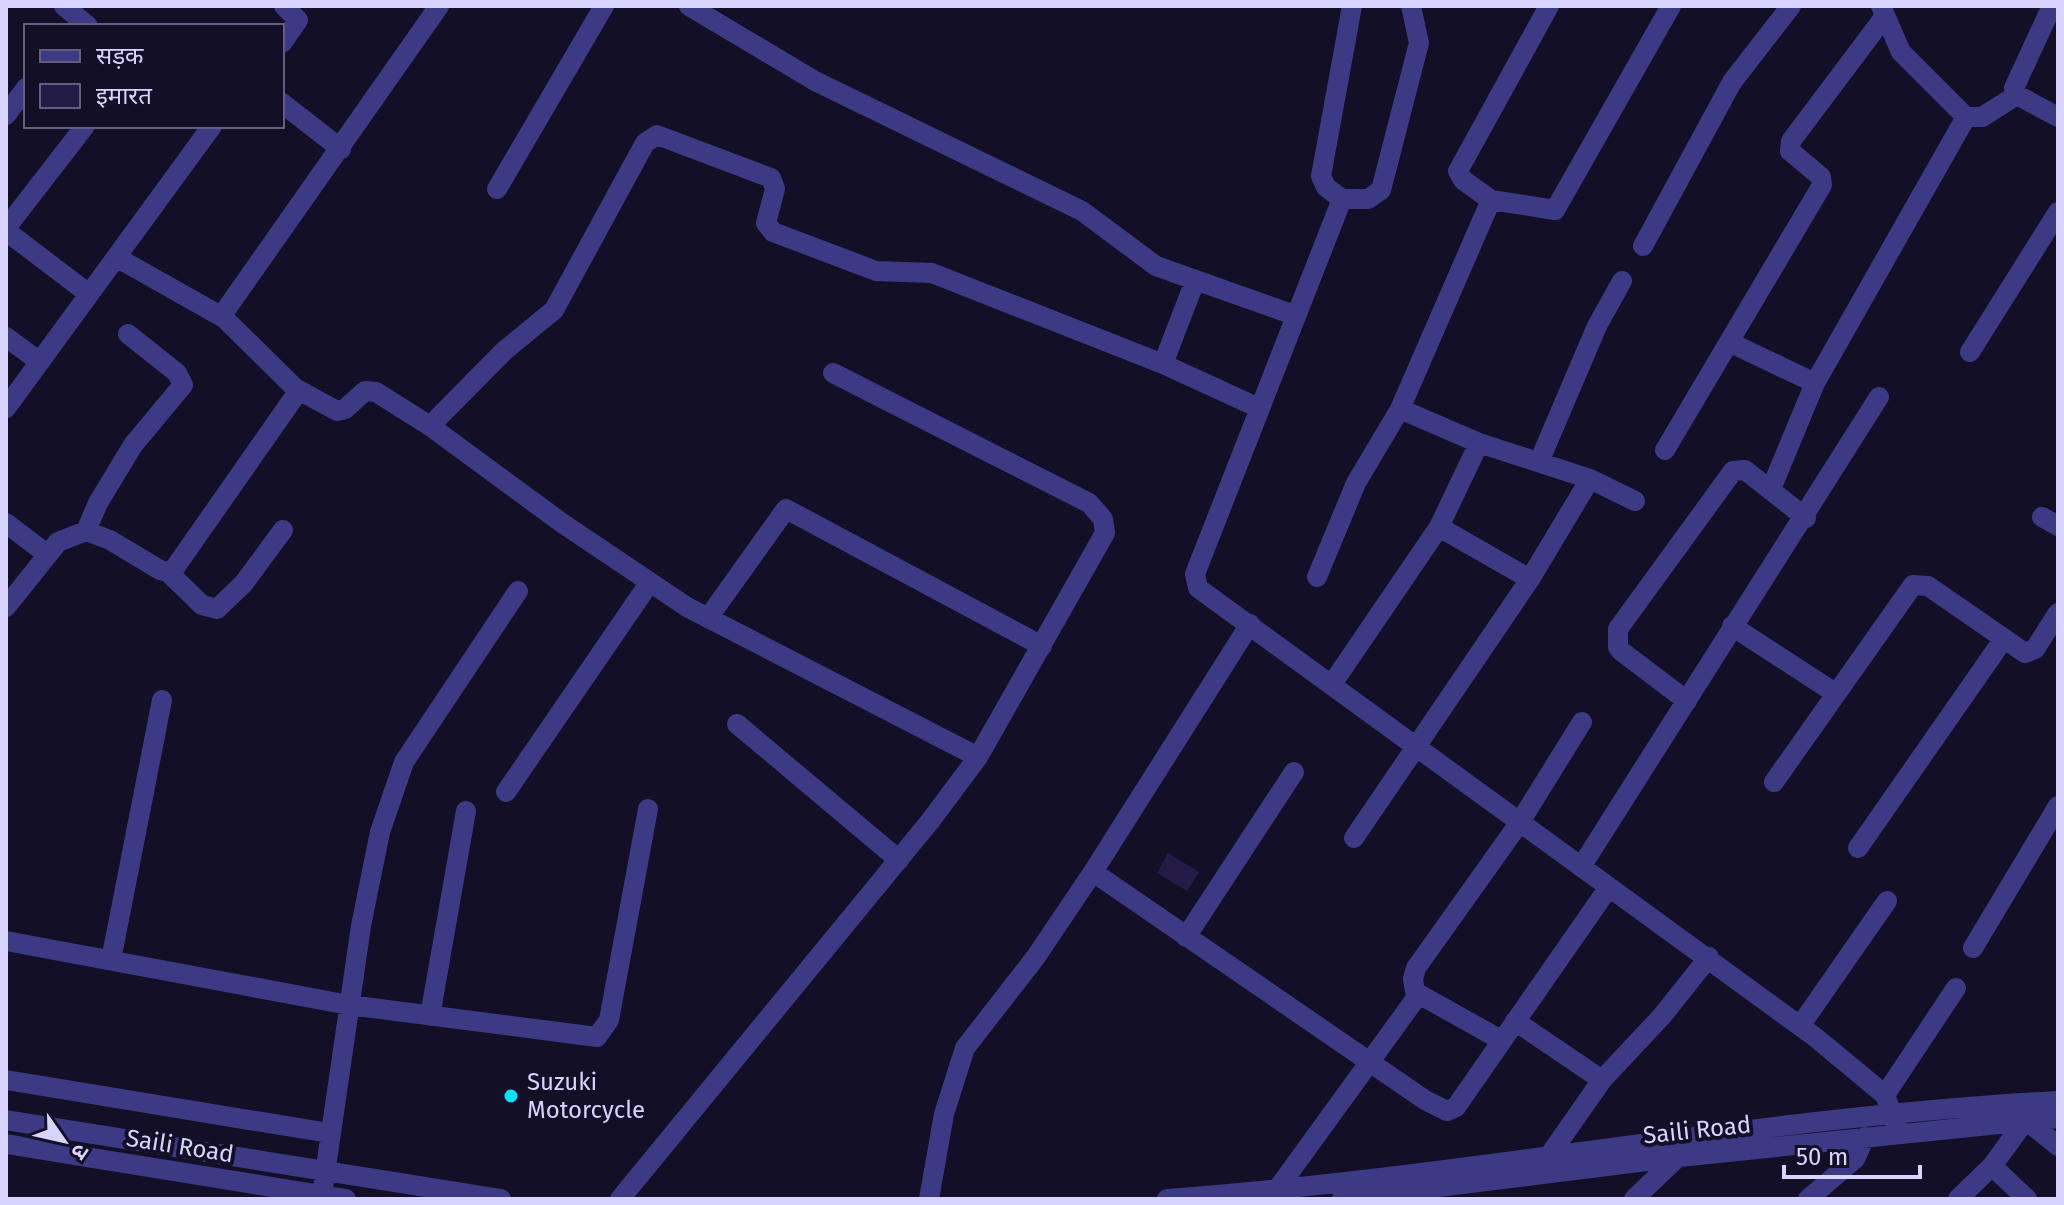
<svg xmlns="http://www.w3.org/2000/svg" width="2064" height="1205" font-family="'Fira Sans','Noto Sans Devanagari',sans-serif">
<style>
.building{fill:#241b47}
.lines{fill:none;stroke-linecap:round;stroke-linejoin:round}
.minor{stroke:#3d3a85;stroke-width:20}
.poi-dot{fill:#00e5ff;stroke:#130f26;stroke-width:3}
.labels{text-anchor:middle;stroke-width:8;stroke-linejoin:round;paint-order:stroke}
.poi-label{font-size:24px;fill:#d9d4ff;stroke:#130f26;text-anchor:start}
.street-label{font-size:24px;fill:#d9d4ff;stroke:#130f26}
</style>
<rect width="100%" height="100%" fill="#130f26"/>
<!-- building -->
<path class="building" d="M1168,853L1199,872L1187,891L1157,873Z"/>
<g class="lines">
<!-- minor -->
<path class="minor" d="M64,6L88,26
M689,6L815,81L1082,211L1156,266L1294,315
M1352,6L1321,176L1326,187L1342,199L1195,574L1198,588L1815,1037L1885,1095L1899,1133
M1881,6L1901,52L1966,117H1982L2017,95
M2052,6L2014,88L2017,95L2058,117
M282,43L298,20L284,6
M282,103L341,149
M6,115L26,88
M497,189L604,6
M1342,199H1368L1381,190L1419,43L1411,6
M1491,200L1463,180L1458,171L1549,6
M6,228L85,126
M6,231L89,294
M1643,246L1732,82L1791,6
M116,257L224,318L295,388L337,411L345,409L365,391L376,392L430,426L562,523L687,607L978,757
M224,318L225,311L439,6
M6,337L40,362
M1729,342L1815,383
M1970,352L2058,212
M1163,364L1195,281
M6,408L212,126
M1400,409L1479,443L1590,479L1635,501
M430,426L504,351L554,310L645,143L657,135L771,178L775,189L766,223L773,232L876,271L932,273L1163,364L1259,408
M1665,450L1822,185L1821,177L1790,151L1791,141L1885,16
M1539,462L1597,326L1622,281
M1771,489L1815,383L1966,117
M2042,517L2058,526
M6,523L48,555
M1439,527L1530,579
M86,531L98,503L133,445L183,385L177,373L128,334
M168,572L202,605L217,609L244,583L283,530
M1317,577L1356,483L1400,409L1491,200L1555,210L1671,6
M6,607L58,542L86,531L110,540L160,570L168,572L174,569L295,396V388
M708,618L786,509L1042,646
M1732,626L1835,693
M1332,684L1439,527L1479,443
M1687,701L1621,651L1618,647V629L1733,471L1745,470L1806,518
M737,724L899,860
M1774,782L1913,585L1928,586L2025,653L2035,649L2058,613
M506,792L650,582
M1354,838L1530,579L1590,479
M1858,848L2003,640
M1581,867L1879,397
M1093,872L1425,1100L1447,1111L1456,1107L1609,887
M1186,937L1294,772
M6,941L349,1005L597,1037L609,1020L648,809
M1973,948L2058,806
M111,960L162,700
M1417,993L1501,1040
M430,1016L466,811
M1515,1021L1602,1080
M1800,1026L1887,901
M6,1080L329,1133
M1885,1095L1956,988
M6,1120L501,1199
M2027,1121L2058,1146
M6,1144L346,1199
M1551,1153L1602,1080L1662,1016L1709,957
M1992,1166L2027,1199
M1276,1191L1416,998L1413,979L1416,968L1520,822L1582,722
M322,1195L361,926L380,832L404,762L518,591
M620,1199L931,820L978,757L1105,533L1103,519L1089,503L833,373
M929,1199L944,1114L965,1048L1035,958L1093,872L1250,624
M1167,1199C1465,1177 1759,1117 2058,1101
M1342,1199L1679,1157L2058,1118
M1634,1199L1680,1155
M1808,1199L1855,1159L1865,1137
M1958,1199L1992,1166L2030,1114"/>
</g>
<!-- markers -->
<circle class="poi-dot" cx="511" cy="1096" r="8"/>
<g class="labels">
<!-- poi labels -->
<g class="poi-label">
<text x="527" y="1090">Suzuki<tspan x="527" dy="28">Motorcycle</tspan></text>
</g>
<!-- street labels -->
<g class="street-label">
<text transform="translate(1697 1130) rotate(-6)" y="8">Saili Road</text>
<text transform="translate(180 1146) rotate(9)" y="8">Saili Road</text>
</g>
</g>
<!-- border -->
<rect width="2064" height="1205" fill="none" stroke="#d9d4ff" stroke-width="16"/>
<!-- legend -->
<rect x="24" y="24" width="260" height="104" fill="#130f26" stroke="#625e7d" stroke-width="2"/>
<rect x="40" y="50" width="40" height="12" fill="#3d3a85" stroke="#625e7d" stroke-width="2"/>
<text x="96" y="64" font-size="24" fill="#d9d4ff">सड़क</text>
<rect x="40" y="84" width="40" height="24" fill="#241b47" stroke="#625e7d" stroke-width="2"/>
<text x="96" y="104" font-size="24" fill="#d9d4ff">इमारत</text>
<!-- north arrow -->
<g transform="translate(64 1141) rotate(124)" stroke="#130f26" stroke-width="6" paint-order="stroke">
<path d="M0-6L14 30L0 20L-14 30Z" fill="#d9d4ff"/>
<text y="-12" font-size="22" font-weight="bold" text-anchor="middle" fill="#d9d4ff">उ</text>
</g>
<!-- scale -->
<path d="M1784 1165v12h136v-12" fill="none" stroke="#d9d4ff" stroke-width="4"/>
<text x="1796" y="1165" font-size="24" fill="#d9d4ff" stroke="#130f26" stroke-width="6" paint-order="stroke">50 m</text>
</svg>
